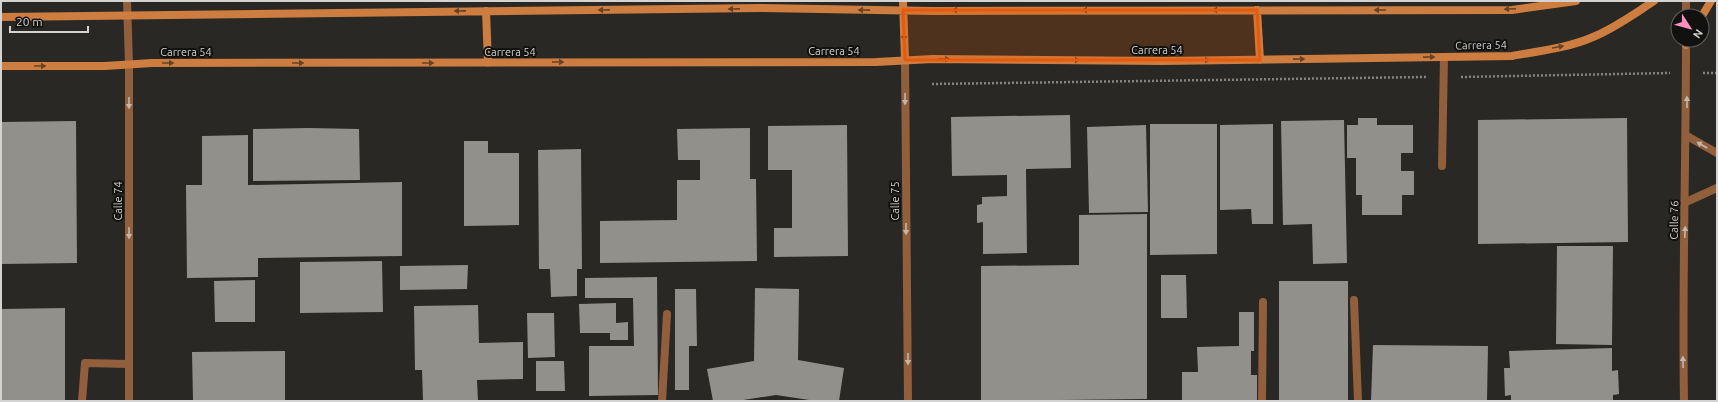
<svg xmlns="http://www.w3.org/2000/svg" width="1718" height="402" font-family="Ubuntu,sans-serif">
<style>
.building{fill:#92908b}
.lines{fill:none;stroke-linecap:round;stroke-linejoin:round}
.path{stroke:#858481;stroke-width:2.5;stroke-dasharray:2 2;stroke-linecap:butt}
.service{stroke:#915f3b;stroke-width:8}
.minor{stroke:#915f3b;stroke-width:8}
.tertiary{stroke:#915f3b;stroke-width:8}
.secondary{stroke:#cd7d3f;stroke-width:8}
.oneway{fill:#664225}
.oneway2{fill:#c3b6ac}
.marked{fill:#e8590c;fill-opacity:0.2;stroke:#e8590c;stroke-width:3;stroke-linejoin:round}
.labels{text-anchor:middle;stroke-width:4;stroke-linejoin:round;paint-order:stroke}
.street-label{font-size:11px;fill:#d4d3d1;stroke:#11110f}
</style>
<rect width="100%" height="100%" fill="#292824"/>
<!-- building -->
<path class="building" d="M1070,115L1071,168L1026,169L1027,253L983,254V222L977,223V205L982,204V197L1007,196V175L952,176L951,117Z
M1358,118H1377V125H1413V153H1401V171H1414V195H1402V215H1362V195H1356V158H1347V125H1358Z
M1627,118L1628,242L1478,244V120Z
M1344,120L1347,263L1313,264L1312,224L1283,225L1281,121Z
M76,121L77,263L1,264V122Z
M1150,124H1217V254L1150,255Z
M1273,124V224H1252L1251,209L1220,210V125Z
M847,125L848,256L774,257V228H792V170H768V126Z
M1146,125L1148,212L1089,213L1087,127Z
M309,128L359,129L360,180L253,181V129Z
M750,128V179H756L757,261L600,263V221L677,220V180H700V160H678L677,129Z
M248,135V185L402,182V256L258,258V277L187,278L186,185H202V136Z
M464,141H488V153H519V225L464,226Z
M581,149L582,269H577V296L551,297L550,269H539L538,150Z
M1147,214V399L981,401V266L1079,265V215Z
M1557,246H1613L1612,345L1556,344Z
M382,261L383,312L300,313V262Z
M468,265L467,289L400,290V266Z
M1161,275H1186L1187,318H1161Z
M657,277L658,395L589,396V346H634L633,298H585V278Z
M255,280V322H215L214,281Z
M1279,281H1348V401H1279Z
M755,288L799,289L798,360L844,368L839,401H816L776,395L737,401H713L707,369L754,361Z
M675,289H696L697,346H689V390H675Z
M616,303V323L628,322V340H610V333H580L579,304Z
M478,305L479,343L523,342V379L477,380L478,401H423L422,370H415L414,306Z
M65,308V401H1V309Z
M1239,312H1254V351H1251V375H1257V401H1182V372H1198L1197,347L1239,346Z
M527,313H554L555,357L528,358Z
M1373,345L1488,346L1487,401H1371Z
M1612,348V371L1618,370L1619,394L1613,395V401H1511V395L1505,396L1504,368H1510L1509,351Z
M285,351V400L193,401L192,352Z
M536,361H564L565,391H536Z"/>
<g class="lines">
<!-- path -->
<path class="path" d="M1703,73H1717
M1461,77L1670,73
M932,84L1426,77"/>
<!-- service -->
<path class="service" d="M1687,136L1717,153
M1442,166L1444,57
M1686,202L1717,188
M1354,300L1358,401
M82,401L85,363L129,364
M662,401L667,314
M1262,401L1263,302"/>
<!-- minor -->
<path class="minor" d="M127,1L129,64V401"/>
<!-- tertiary -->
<path class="tertiary" d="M1686,1V16
M905,60L908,401
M1684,401C1682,281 1686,160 1686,40"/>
<!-- secondary -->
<path class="secondary" d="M903,1L905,60
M1257,10L1260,60
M486,11L488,63
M1702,16L1711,1
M1,17L761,8L933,11L1512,10L1576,1
M1686,45L1689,40
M1,66H105L152,63L876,62L933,59L1162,61L1512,56C1539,51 1568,48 1593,37C1615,28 1634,14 1654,1"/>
</g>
<!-- one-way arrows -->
<defs><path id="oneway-solid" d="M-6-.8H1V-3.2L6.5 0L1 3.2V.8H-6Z"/></defs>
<g class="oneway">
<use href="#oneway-solid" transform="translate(734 9) rotate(179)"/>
<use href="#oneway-solid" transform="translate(1510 9) rotate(177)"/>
<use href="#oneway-solid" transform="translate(604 10) rotate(179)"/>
<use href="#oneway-solid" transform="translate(864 10) rotate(-179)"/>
<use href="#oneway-solid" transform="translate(958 10) rotate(180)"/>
<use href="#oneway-solid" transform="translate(1088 10) rotate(180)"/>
<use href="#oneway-solid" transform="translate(1218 10) rotate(180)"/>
<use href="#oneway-solid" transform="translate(1380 10) rotate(180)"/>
<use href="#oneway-solid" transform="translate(460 11) rotate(179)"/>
<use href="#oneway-solid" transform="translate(904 35) rotate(88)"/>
<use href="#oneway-solid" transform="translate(1558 47) rotate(-10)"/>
<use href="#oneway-solid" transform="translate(1429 57) rotate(-1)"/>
<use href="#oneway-solid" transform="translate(944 59)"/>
<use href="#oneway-solid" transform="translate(1299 59) rotate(-1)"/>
<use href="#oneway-solid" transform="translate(1074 60)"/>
<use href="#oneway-solid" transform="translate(1204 60) rotate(-1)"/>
<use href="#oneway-solid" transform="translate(558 62)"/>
<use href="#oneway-solid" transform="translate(168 63)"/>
<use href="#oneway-solid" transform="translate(298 63)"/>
<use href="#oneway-solid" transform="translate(428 63)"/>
<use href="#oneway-solid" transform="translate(40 66)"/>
</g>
<g class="oneway2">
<use href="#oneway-solid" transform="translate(905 99) rotate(90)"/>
<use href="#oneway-solid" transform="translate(1687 102) rotate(-91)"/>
<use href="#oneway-solid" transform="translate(129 103) rotate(90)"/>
<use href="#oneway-solid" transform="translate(1702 145) rotate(-150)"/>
<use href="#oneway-solid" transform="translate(906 229) rotate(90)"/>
<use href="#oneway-solid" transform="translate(1685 232) rotate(-88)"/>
<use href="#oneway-solid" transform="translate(129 233) rotate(90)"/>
<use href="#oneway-solid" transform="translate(908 359) rotate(90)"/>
<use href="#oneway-solid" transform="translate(1683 362) rotate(-91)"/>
</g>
<!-- marked area -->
<path class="marked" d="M903,10H1257L1260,60H905Z"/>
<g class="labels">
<!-- street labels -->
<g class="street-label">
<text transform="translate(1481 45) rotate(-1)" y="4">Carrera 54</text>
<text x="1157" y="54">Carrera 54</text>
<text x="834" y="55">Carrera 54</text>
<text x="186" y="56">Carrera 54</text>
<text x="510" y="56">Carrera 54</text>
<text transform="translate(118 201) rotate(-90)" y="4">Calle 74</text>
<text transform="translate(895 201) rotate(-90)" y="4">Calle 75</text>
<text transform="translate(1674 220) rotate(-89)" y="4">Calle 76</text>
</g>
</g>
<!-- border -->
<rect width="1718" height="402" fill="none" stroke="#d4d3d1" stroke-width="4"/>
<!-- north arrow -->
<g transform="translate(1690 28) rotate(126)"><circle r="19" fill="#11110f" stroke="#5f5f5d"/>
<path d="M0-3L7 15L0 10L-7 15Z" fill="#fd8ebe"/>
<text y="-6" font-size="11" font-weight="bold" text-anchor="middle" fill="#d4d3d1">N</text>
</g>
<!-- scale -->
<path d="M10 26v6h78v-6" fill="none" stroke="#d4d3d1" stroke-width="2"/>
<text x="16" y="26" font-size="12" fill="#d4d3d1" stroke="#11110f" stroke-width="3" paint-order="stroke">20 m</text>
</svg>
